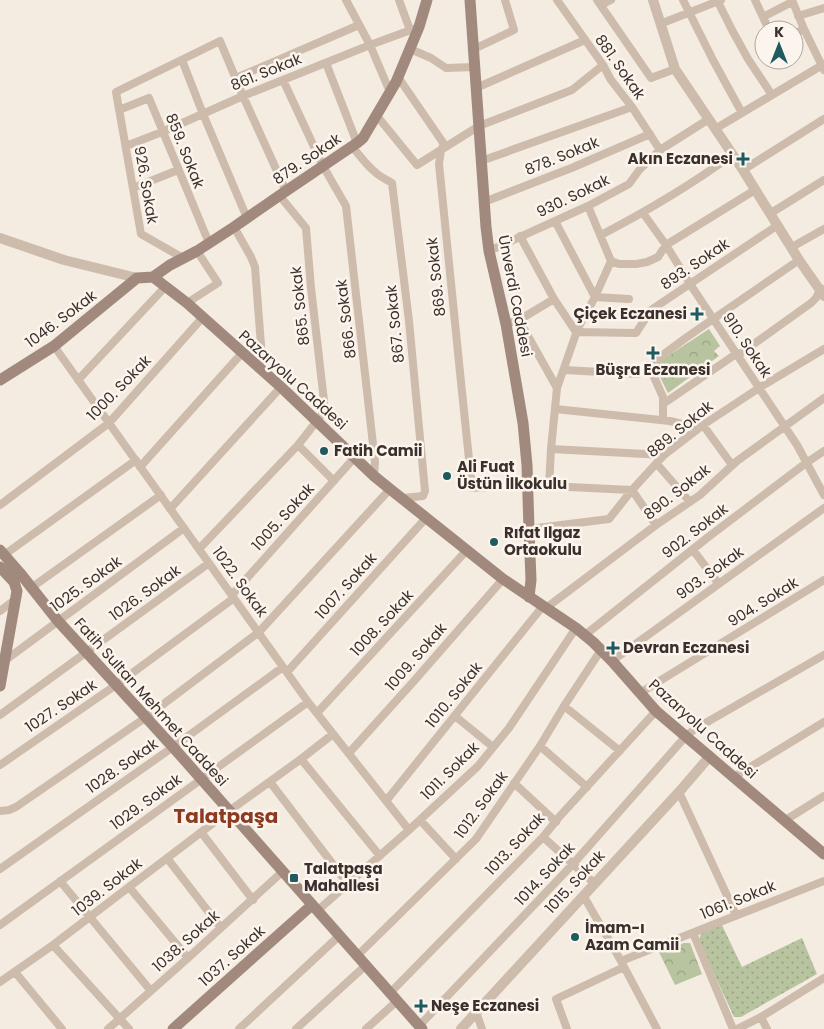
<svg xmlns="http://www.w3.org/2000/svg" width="824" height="1029" font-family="Poppins,sans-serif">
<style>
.grass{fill:url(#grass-dots)}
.park{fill:url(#park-crowns)}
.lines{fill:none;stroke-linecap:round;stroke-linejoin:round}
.minor{stroke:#cdbbac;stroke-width:8}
.tertiary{stroke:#cdbbac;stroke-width:10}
.secondary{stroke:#a18a7d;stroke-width:11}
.poi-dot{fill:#1f5a5e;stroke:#fbf5ee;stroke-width:2}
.labels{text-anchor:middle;stroke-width:5;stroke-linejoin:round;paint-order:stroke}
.street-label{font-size:15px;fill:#3b302b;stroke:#fbf5ee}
.poi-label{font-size:15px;font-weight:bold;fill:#3b302b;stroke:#fbf5ee;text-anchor:start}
.district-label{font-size:20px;font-weight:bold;fill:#8c3b22;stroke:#fbf5ee}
</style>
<defs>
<pattern id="grass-dots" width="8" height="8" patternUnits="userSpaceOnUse" patternTransform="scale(1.25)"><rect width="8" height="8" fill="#b8c4a0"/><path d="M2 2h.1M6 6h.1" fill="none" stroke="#97a083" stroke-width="1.8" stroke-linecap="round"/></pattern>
<pattern id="park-crowns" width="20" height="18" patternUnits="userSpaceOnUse" patternTransform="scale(1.25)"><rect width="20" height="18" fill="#b8c4a0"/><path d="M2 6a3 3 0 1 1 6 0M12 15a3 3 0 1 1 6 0" fill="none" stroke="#97a083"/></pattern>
</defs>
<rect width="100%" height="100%" fill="#f4ebe1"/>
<!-- grass -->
<path class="grass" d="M721,923L742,967L802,938L817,974L741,1017H734L699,941L701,933Z"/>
<!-- park -->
<path class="park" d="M709,329L720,346L714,351L719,356L668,393L654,365Z
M684,943H690L702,974L675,985L659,952Z"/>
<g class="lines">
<!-- minor -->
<path class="minor" d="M346,0L370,45L390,92
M399,0L410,30
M557,0L603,65L611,80L632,107L660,150
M597,0L651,78L675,69
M683,0L713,60L742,113
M717,0L732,30L748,59L772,95
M755,0L769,30
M792,0L804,29L824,70
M601,5L611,0
M798,16L824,8
M763,17L792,2
M660,24L721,0
M794,34L804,29
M410,49L431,58L446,68L474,67
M472,50L514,30L505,0
M182,60L203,114L247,218
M326,63L357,143
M398,77L444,144L441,150L439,164C449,272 461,380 472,488L527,485L632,490L656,525
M236,78L359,25
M283,80L323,166L346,206L375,462L374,476
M476,88L585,40
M119,110L149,98L209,243
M377,116L417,165L479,126L572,90L603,65
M715,129L824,64
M126,146L162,132L243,96L370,45L419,27
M352,147C360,155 366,165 375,172C380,177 386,179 392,183L409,321L425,491L423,496L403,498
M481,161L632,107
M743,170L824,119
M133,188L178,170
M484,202L574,167L650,134
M643,213L666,245L690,284L797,445L824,495
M771,213L824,180
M555,221L595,297L629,299
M234,227L251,257L255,267L262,358L259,369
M601,235C647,211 691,185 732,155
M520,236L554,299L576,332L636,333L651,310L778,225
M792,247L824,229
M489,251L588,206L629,184L640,169L660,150L709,119
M183,258L141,234L116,92L220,41L243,96L286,191
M611,261L619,264H636L647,262L658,257L666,245L755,190
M187,303L218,283L197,251
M519,320L557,388
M506,324L519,320L554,299
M54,346L308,702L409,830
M737,356L811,303L816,298L820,290L822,289
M649,366L663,397V420
M564,370L638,374L645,371L656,360L687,337L799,260
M78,380L166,286
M663,404L736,354
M555,409L670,421L694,427L697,430
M703,425L732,465
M298,445L334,481
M551,449L664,455
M657,464L690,502
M140,467L242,353
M549,487L551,449L557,388L578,328L595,297L611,261L588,206
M0,505L109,423L203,317
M170,509L281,387
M529,529L609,519L632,490L664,455L703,425L759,388L824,349
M199,549L298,445L320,417L324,411V401L311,288L306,228L279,195
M693,550L718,583
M4,555L136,460
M31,588L161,495
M232,595L355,457
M546,608L656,525L700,495L737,461L824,398
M0,611L16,599
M585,635L707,538L806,463L824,451
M612,661L824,508
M3,662L184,528
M287,672L426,518
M640,693L824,580
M564,706L620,751
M317,713L467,550
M0,715L209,563
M455,716L493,747
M540,746L587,787
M349,753L414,681L503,579
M301,759L380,856
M0,765L116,685L234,598
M734,777L824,722
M270,782L348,884
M514,783L556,822
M679,792L736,915
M386,801L543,606
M0,811L9,810L16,807L145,718L259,632L390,489
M420,820L456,859
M784,821L824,796
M201,832L253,900
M543,837L594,883
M167,858L221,928
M0,869L173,747L283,667
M60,881L151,991
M129,887L188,958
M583,895L621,961L824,881
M317,911L409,830L478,766L509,728L576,628
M0,925L308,702
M693,933L733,1029
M53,945L129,1029
M357,956L476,839L540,746L564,706L601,650
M622,963L657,1029
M15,972L62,1029
M0,982L53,945L129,887L229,811L301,759L333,734
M390,993L543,837L560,816L656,711
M476,1012L482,1029
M761,1017L767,1029
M419,1026L573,864L686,736L695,729L824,655
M108,1029L188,958L282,872
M239,1029L339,936
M296,1029L365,966
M366,1029L397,1001
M567,1029L556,999L624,967
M737,1029L761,1017L824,978"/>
<!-- tertiary -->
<path class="tertiary" d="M653,0L675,69L743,170L799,260L824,296
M0,238L64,260L137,278
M461,1029L679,792L710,756"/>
<!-- secondary -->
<path class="secondary" d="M470,0L486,227L489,251L506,324L523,423L527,465L529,529L531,580L529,597
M153,277L187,303L281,387L374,476L390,489L503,579L576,628L593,642L612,661L656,711L824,854
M0,380L54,346L137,278L153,277L170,265L197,251L234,227L286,191L357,143L363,138L396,82L419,27L427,0
M0,550L20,573L58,621L173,747L422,1029
M0,567L14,582L17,591L0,686
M173,1029L312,905"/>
</g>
<!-- markers -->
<g class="poi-dot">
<path d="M740.5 151.5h5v5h5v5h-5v5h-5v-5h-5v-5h5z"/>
<path d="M694.5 306.5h5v5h5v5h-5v5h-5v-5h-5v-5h5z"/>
<path d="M650.5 345.5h5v5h5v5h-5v5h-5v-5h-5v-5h5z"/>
<circle cx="324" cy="451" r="5"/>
<circle cx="447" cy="476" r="5"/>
<circle cx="494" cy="542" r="5"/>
<path d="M610.5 640.5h5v5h5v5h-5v5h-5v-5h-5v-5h5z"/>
<rect x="289" y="873" width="10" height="10" rx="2.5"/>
<circle cx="575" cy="937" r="5"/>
<path d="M418.5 998.5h5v5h5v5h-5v5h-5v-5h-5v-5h5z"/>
</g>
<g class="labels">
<!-- street labels -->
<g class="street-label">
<text transform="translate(620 67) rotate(55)" y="5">881. Sokak</text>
<text transform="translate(266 72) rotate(-22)" y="5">861. Sokak</text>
<text transform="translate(185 151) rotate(68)" y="5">859. Sokak</text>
<text transform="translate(562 156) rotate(-22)" y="5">878. Sokak</text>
<text transform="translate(307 159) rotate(-34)" y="5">879. Sokak</text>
<text transform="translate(146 185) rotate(80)" y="5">926. Sokak</text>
<text transform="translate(573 196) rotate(-26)" y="5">930. Sokak</text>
<text transform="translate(695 264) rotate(-34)" y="5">893. Sokak</text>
<text transform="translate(436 277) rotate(-96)" y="5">869. Sokak</text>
<text transform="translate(515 296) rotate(79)" y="5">Ünverdi Caddesi</text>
<text transform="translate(300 306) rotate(-96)" y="5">865. Sokak</text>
<text transform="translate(61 319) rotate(-37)" y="5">1046. Sokak</text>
<text transform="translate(346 319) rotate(-97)" y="5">866. Sokak</text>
<text transform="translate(395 324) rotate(-96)" y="5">867. Sokak</text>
<text transform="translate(747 345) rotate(56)" y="5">910. Sokak</text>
<text transform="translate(293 380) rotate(42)" y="5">Pazaryolu Caddesi</text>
<text transform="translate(119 388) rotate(-46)" y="5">1000. Sokak</text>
<text transform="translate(680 429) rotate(-39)" y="5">889. Sokak</text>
<text transform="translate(677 492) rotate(-38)" y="5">890. Sokak</text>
<text transform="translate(283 517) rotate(-48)" y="5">1005. Sokak</text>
<text transform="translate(695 531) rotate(-38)" y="5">902. Sokak</text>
<text transform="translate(710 573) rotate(-36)" y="5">903. Sokak</text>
<text transform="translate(240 582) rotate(54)" y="5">1022. Sokak</text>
<text transform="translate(86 584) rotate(-36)" y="5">1025. Sokak</text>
<text transform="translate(346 586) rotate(-48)" y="5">1007. Sokak</text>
<text transform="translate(145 593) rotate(-36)" y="5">1026. Sokak</text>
<text transform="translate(763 602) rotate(-32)" y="5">904. Sokak</text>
<text transform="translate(382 623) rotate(-47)" y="5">1008. Sokak</text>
<text transform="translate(416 657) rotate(-49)" y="5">1009. Sokak</text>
<text transform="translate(454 695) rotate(-51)" y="5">1010. Sokak</text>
<text transform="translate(151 702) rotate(48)" y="5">Fatih Sultan Mehmet Caddesi</text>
<text transform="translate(61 706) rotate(-34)" y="5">1027. Sokak</text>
<text transform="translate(703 729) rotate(42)" y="5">Pazaryolu Caddesi</text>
<text transform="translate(122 766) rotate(-35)" y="5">1028. Sokak</text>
<text transform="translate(450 771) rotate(-45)" y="5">1011. Sokak</text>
<text transform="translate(146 802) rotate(-36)" y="5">1029. Sokak</text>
<text transform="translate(481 805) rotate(-54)" y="5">1012. Sokak</text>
<text transform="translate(515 844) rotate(-47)" y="5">1013. Sokak</text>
<text transform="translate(545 874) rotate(-47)" y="5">1014. Sokak</text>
<text transform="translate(575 882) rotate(-47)" y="5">1015. Sokak</text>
<text transform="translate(107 887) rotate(-38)" y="5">1039. Sokak</text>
<text transform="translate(738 900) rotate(-22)" y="5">1061. Sokak</text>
<text transform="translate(186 941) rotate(-42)" y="5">1038. Sokak</text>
<text transform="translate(232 956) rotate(-42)" y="5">1037. Sokak</text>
</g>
<!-- poi labels -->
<g class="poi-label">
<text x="733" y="164" text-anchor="end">Akın Eczanesi</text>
<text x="687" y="319" text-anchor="end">Çiçek Eczanesi</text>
<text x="653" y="375" text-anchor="middle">Büşra Eczanesi</text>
<text x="334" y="456">Fatih Camii</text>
<text x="457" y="472">Ali Fuat<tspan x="457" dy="17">Üstün İlkokulu</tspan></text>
<text x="504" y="538">Rıfat Ilgaz<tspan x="504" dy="17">Ortaokulu</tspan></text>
<text x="623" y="653">Devran Eczanesi</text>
<text x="304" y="874">Talatpaşa<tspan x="304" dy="17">Mahallesi</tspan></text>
<text x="585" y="933">İmam-ı<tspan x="585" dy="17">Azam Camii</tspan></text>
<text x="431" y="1011">Neşe Eczanesi</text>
</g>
<!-- district labels -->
<g class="district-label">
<text x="226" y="823">Talatpaşa</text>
</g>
</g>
<!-- north arrow -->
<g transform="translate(779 45)"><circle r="24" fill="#fbf5ee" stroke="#aea6a0"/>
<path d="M0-4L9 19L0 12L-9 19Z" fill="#1f5a5e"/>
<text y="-8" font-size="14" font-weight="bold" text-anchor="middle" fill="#3b302b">K</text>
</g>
</svg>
